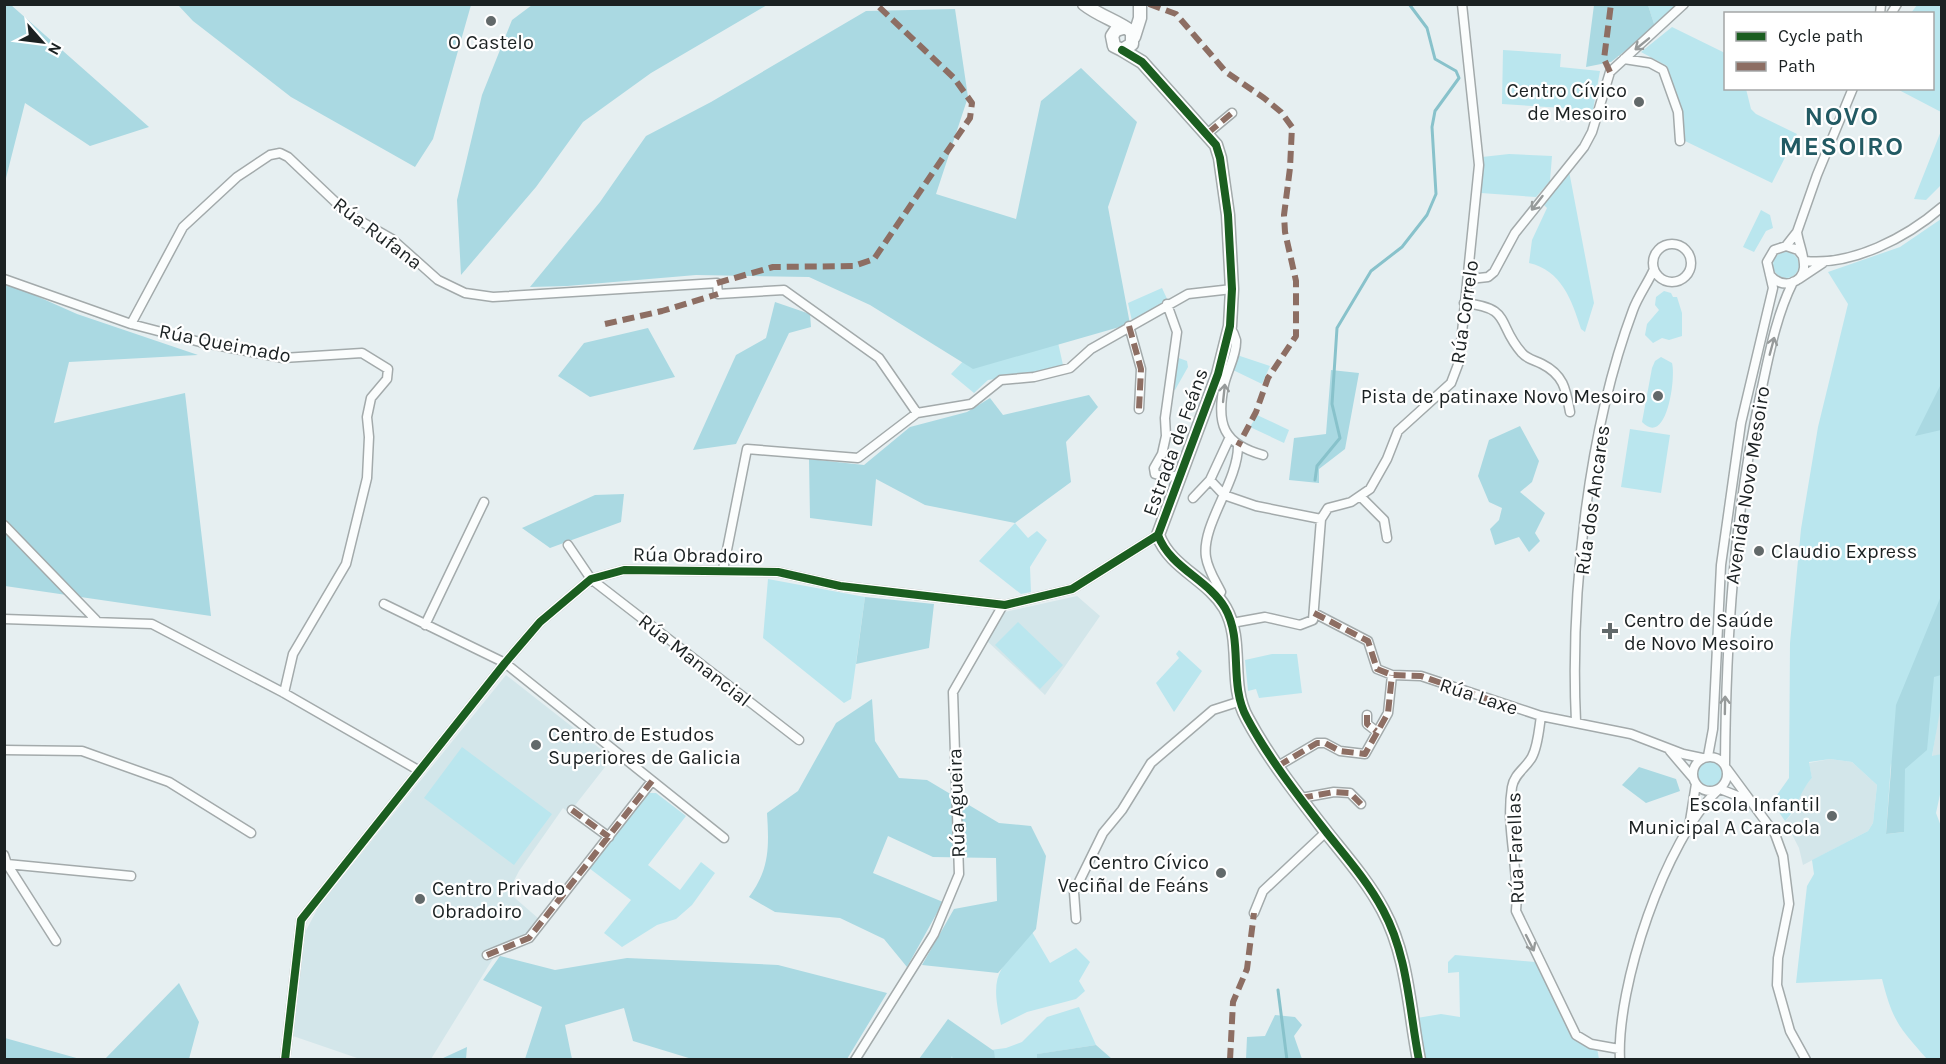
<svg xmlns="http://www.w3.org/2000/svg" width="1946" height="1064" font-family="Karla,sans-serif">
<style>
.built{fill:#d3e6ea}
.green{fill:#bae6ee;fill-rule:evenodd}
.forest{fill:#aad9e2}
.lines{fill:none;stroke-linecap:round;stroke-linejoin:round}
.stream{stroke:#88c2cb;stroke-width:3}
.street-casing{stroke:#a3aaab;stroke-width:11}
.secondary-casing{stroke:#a3aaab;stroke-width:15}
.street{stroke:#fbfdfd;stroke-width:8}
.secondary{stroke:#fbfdfd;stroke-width:12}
.quiet{stroke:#8d6e63;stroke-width:6;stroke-dasharray:12 6;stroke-linecap:butt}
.cycleway-casing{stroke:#fff;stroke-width:11}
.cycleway{stroke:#1b5e20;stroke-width:8}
.oneway{stroke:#969a9a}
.poi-dot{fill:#62696a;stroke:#fff;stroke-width:2}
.labels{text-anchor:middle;stroke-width:4.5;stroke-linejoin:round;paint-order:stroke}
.poi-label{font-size:20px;fill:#1b2122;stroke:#fff;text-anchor:end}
.street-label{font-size:20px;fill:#1b2122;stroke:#fff}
.district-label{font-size:26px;font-weight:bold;letter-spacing:1.5px;fill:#225a63;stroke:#fff}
</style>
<rect width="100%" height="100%" fill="#e6eff1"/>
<!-- built -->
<path class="built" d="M1077,596L1100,616L1045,695L987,641L1005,612Z
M506,675L612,758L569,813L563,808L519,871L508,892L539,919L530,932L494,948L497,952L431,1059H360L293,1036L302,938L319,906Z
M1941,700V754L1932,757Z
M1830,759L1852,762L1877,785L1873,823L1868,831L1803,865L1799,848L1785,821L1796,810L1800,792L1812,778L1809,763Z"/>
<!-- green -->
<path class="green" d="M1648,5H1680L1655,27Z
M1917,5H1941V112L1897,89L1932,88V14L1911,13Z
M1672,27L1725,53L1726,88L1746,89L1751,109L1756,114L1797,134L1772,183L1685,141L1683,115L1667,66L1641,52Z
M1503,50L1561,54L1560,67L1600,71L1593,110L1502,104Z
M1941,131V185L1926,200L1914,199Z
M1509,154L1552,156L1550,181L1536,197L1481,193L1482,157Z
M1569,171L1594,303L1585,332L1581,329C1572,300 1561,270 1529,263L1532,240L1547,208L1542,203Z
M1761,210L1770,215L1773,228L1766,231L1754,252L1743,247Z
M1941,219L1942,700L1932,756L1941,754V790L1936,813L1942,829L1941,1059H1927C1899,1027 1893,1022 1882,979L1796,983L1807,886L1814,874L1812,860L1868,831L1873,823L1877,785L1852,762L1830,759L1809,762L1812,778C1797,795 1800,806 1785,821L1772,802L1789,778L1790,643L1801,529L1818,427L1848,304L1828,272L1900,247ZM1891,763L1904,832L1886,834V833Z
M1773 265a13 13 0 1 1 26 0a13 13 0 1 1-26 0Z
M1162,288L1168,301L1132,321L1128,303Z
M1664,291L1671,293L1673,297H1677L1682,313V336L1669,340L1662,338L1653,343L1645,335L1647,324L1659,310L1655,305L1656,297Z
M1008,314L1053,320L1063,365L1034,373L988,380L974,393L951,374Z
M1237,355L1270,366L1262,384L1233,370Z
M1176,357L1187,361L1188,367L1175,390L1172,388Z
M1661,357L1672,363C1676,377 1667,448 1642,422L1652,368L1655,361Z
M1257,415L1289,430L1284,443L1250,427Z
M1630,429L1670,435L1661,493L1621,487Z
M1015,523L1028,538L1037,531L1047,540L1030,567L1031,592L1021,594L979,561Z
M768,579L865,597L851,699L844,703L763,638Z
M1018,622L1063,665L1040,689L995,645Z
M1179,650L1202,671L1174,712L1156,683L1179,658L1176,654Z
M1272,654H1297L1302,693L1259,698L1256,689L1248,691L1245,660Z
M462,747L552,814L514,865L424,798Z
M1697 774a13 13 0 1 1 26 0a13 13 0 1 1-26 0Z
M649,793H656L686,816L648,865L680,890L701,862L715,873L692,905L676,919L657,925L622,947L604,933L631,900L589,868Z
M1032,932L1050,963L1076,948L1090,962L1079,981L1085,991L1076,999L1027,1012L1001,1025C989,971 999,971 1032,932Z
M1455,955L1535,962L1574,1037L1597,1048L1599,1059H1426L1417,1018L1441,1014L1460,1017L1459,972L1448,973V962Z
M1079,1007L1096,1045L1038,1054L1037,1059L951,1060L952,1055L1006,1048L1022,1042L1047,1017Z"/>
<!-- forest -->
<path class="forest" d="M11,4V5L149,127L90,146L25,103L5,182L4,5Z
M178,5H471L433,139L415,167L291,97L193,21Z
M532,5H767L651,73L583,122L536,187L461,275L457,200L482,95L512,20Z
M1594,5H1648L1655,27L1611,62L1586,67Z
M955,9L968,97L936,194L1016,219L1041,101L1081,68L1137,122L1108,207L1130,324L973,369L870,305L809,277L696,275L567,286L530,287L600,202L646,136L711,102L866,11Z
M5,282L77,314L198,355L69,362L54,423L185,393L211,616L5,586Z
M775,302L810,314L811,327L789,333L736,444L693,450L736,355L766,338Z
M648,328L675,377L590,397L558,376L584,343Z
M1331,370L1359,373L1345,449L1319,469V483L1289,480L1294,438L1326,434Z
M1941,384V430L1915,436Z
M1089,395L1098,407L1066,442L1071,482L1015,523L925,505L876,479L872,526L810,518L809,459L864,465L910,427L967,412L990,398L1003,415Z
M1520,426L1539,461L1532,482L1520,492L1545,513L1535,533L1540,541L1529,552L1519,537L1495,545L1490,529L1499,520L1502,508L1489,502L1478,476L1489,440Z
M624,494L621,522L550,548L522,528L595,495Z
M1941,596V675L1934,677L1927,750L1905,769L1904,832L1886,834L1896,705Z
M865,597L934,604L929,648L856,664Z
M872,699L875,741L899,778L927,780L999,823L1031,826L1046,856L1036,929L998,973L922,965L954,909L997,901L996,858L933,857L888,836L873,873L943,902L907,967L884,939L840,918L775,912L749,897C770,869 769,846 767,813L798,791L836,723Z
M1639,767L1676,779L1680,791L1646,803L1622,785Z
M500,956L555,970L627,958L778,965L887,993L847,1059H692L633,1041L624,1008L565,1025L572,1059H525L542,1007L483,980Z
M179,983L199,1022L189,1059H105Z
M1275,1015L1295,1017L1302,1025L1294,1036L1302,1059H1246L1247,1037L1265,1036Z
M948,1019L994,1051L995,1059H953L952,1056L951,1059H919Z
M4,1038H5L80,1059H5Z
M1096,1045L1112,1059H1037V1054Z
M467,1047L466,1059H441Z"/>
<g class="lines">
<!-- stream -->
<path class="stream" d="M1315,480L1317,466L1340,438L1332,404L1337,328L1371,271L1402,247L1427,215L1436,194L1432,127L1435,111L1459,78L1456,71L1435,59L1427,28L1409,4
M1278,990L1287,1060"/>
<defs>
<path id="street" d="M1880,14L1881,4
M1891,14L1897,4
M1624,59L1650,63L1663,70L1678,112L1680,141
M1208,133L1232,113
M1653 263a19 19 0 1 1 38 0a19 19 0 1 1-38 0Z
M1786,246L1797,232L1817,175L1853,88
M1805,261C1852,266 1906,238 1942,207
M1770,275C1775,281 1782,285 1791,283C1815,275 1799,249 1797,232
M4,279L131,324L200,342L283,358L362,353L388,369L387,379L371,398L367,417L369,437L367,478L346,564L293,654L284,693
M1470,279L1488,277L1494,272L1515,233L1584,147L1592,132L1610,72L1684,4
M1799,279L1823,263
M1464,303C1513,308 1496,324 1522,353C1527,359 1534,360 1542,364C1564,375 1566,390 1570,412
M1167,304L1177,332L1165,418L1166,436L1162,454L1154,468L1155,474L1166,477L1182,475
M131,324L183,227L237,177L270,155L280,153L288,157L348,214L392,239L438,280L465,293L493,297L717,283L718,294L784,290L879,358L917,413
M1129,326L1141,369L1139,409
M1230,327C1232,330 1235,336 1236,340C1237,354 1227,371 1224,385C1216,424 1223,444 1263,455
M1210,480L1224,495L1256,506L1321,519
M1361,497L1384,520L1387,538
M1193,498L1210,480L1229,439
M4,525L96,620
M568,545L591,579L799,740
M723,570L747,449L858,458L917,413L971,404L1001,380L1034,377L1070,368L1091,349L1188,294L1232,289
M1217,597L1221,592C1215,580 1208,570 1206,557C1201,525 1238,482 1238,446
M384,604L505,663L724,838
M1314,613L1368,641L1377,669L1392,675L1421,676L1541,716L1631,734L1683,754L1702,758
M4,619L152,624L284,693L418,770
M1232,623L1265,617L1300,625L1313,620L1321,519L1328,508L1351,502L1370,489L1387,459L1398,431L1451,383L1459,362L1479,165L1462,4
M425,625L484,502
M1367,715V724L1376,731
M1541,716C1539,729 1538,746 1532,757C1526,768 1514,774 1512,787C1505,829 1520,870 1516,911L1576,1035L1591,1044L1619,1049
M1576,722C1570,594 1588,430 1633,310C1638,296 1648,283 1654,269
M4,750L82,751L169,782L251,833
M1670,751L1693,778
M1708,756L1713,729L1721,565L1741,423L1773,288L1767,262L1774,250L1786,246L1798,250L1802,255
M1693 774a17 17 0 1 1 34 0a17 17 0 1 1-34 0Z
M1725,764C1726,638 1734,515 1761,392C1769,355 1776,316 1793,282
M1278,766L1317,743H1325L1340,751L1365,754L1388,713L1392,675
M1727,769L1775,834L1783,856L1789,904L1778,958L1777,985L1790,1031L1806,1060
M1720,789L1748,800
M1301,798L1334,792L1350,793L1361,804
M572,810L609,837
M1690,821L1696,784
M4,855L7,864L56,941
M7,864L131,876
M1254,913L1263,891L1326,832
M1076,919L1074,892L1103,833L1122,810L1151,763L1213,710L1241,701
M487,955L529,938L652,781
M285,1060L301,920L505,663L540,622L591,579L624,570L778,572L840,586L1005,605L1072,589L1158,535
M855,1060L934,934L959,874L953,692L1003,605
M1620,1060C1616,987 1665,840 1718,790"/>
<path id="secondary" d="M1084,4C1099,16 1118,21 1132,32V44L1122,50L1114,46L1112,36L1116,30L1123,28
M1134,37L1140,18V4
M1122,50L1142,62L1216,145L1220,158L1228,215L1232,289L1230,326L1218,374L1158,535C1170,568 1208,579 1225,608C1244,641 1228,684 1247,718C1269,759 1299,797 1327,833C1347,858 1368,882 1383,910C1408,956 1409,1009 1419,1060"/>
</defs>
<!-- street casing -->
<use href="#street" class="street-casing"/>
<!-- secondary casing -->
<use href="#secondary" class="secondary-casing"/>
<!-- street -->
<use href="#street" class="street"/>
<!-- secondary -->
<use href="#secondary" class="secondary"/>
<!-- quiet -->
<path class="quiet" d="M1149,4L1176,14L1226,72L1264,98L1281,112L1292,127L1290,168L1284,215L1285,232L1296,281V336L1268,378L1256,412L1238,446
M1610,72L1604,59L1611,4
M1208,133L1232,113
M717,283L773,267L854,266L874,259L970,118L972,103L954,78L876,4
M605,324L662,311L718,294
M1129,326L1141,369L1139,409
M1314,613L1368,641L1377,669L1392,675L1421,676L1499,703
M1367,715V724L1376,731
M1278,766L1317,743H1325L1340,751L1365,754L1388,713L1392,675
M1301,798L1334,792L1350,793L1361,804
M572,810L609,837
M487,955L529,938L652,781
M1230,1060L1233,1002L1247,969L1254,913"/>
<defs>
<path id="cycleway" d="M1122,50L1142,62L1216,145L1220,158L1228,215L1232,289L1230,326L1218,374L1158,535C1170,568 1208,579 1225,608C1244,641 1228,684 1247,718C1269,759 1299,797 1327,833C1347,858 1368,882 1383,910C1408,956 1409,1009 1419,1060
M285,1060L301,920L505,663L540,622L591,579L624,570L778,572L840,586L1005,605L1072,589L1158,535"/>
</defs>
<!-- cycleway casing -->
<use href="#cycleway" class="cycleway-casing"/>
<!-- cycleway -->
<use href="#cycleway" class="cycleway"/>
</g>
<!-- one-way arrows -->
<defs><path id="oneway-shaft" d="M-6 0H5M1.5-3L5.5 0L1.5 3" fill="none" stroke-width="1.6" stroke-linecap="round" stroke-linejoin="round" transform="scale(1.5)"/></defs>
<g class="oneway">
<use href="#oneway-shaft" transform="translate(1642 44) rotate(141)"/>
<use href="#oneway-shaft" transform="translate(1537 203) rotate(128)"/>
<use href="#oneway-shaft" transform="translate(1772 346) rotate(-75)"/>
<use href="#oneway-shaft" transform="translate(1224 393) rotate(-84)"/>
<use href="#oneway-shaft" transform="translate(1725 705) rotate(-89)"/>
<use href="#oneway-shaft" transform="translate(1530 943) rotate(63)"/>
</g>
<!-- markers -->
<g class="poi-dot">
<circle cx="491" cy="21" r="6"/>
<circle cx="1639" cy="102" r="6"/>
<circle cx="1658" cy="396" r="6"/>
<circle cx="1759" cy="551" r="6"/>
<path d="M1607 622h6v6h6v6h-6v6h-6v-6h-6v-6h6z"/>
<circle cx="536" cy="745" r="6"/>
<circle cx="1832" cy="816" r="6"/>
<circle cx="1221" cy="873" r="6"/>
<circle cx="420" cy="899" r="6"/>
</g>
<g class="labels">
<!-- poi labels -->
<g class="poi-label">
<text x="491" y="49" text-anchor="middle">O Castelo</text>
<text x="1627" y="97">Centro Cívico<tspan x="1627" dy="23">de Mesoiro</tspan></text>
<text x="1646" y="403">Pista de patinaxe Novo Mesoiro</text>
<text x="1771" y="558" text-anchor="start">Claudio Express</text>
<text x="1624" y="627" text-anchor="start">Centro de Saúde<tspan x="1624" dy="23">de Novo Mesoiro</tspan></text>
<text x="548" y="741" text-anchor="start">Centro de Estudos<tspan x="548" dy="23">Superiores de Galicia</tspan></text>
<text x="1820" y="811">Escola Infantil<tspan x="1820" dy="23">Municipal A Caracola</tspan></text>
<text x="1209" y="869">Centro Cívico<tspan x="1209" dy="23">Veciñal de Feáns</tspan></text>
<text x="432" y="895" text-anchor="start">Centro Privado<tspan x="432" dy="23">Obradoiro</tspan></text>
</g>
<!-- street labels -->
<g class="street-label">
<text transform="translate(378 233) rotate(37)" y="7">Rúa Rufana</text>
<text transform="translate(1464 312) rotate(-82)" y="7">Rúa Correlo</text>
<text transform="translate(225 343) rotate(11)" y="7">Rúa Queimado</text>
<text transform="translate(1175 442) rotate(-70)" y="7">Estrada de Feáns</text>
<text transform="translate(1747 485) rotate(-81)" y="7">Avenida Novo Mesoiro</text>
<text transform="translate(1592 500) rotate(-82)" y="7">Rúa dos Ancares</text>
<text transform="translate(698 555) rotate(1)" y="7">Rúa Obradoiro</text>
<text transform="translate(695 660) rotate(38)" y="7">Rúa Manancial</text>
<text transform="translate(1479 696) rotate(18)" y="7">Rúa Laxe</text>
<text transform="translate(956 803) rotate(-92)" y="7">Rúa Agueira</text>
<text transform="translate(1515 848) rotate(-92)" y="7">Rúa Farellas</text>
</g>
<!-- district labels -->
<g class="district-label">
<text x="1842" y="125">NOVO<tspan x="1842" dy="30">MESOIRO</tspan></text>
</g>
</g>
<!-- border -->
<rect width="1946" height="1064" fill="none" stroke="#1b2122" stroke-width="12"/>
<!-- legend -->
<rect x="1724" y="12" width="210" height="78" fill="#ffffff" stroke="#a4a6a7" stroke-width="1.5"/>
<rect x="1736" y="32" width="30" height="9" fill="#1b5e20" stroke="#a4a6a7" stroke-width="1.5"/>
<text x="1778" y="42" font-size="18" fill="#1b2122">Cycle path</text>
<rect x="1736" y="62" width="30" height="9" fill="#8d6e63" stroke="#a4a6a7" stroke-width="1.5"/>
<text x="1778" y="72" font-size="18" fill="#1b2122">Path</text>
<!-- north arrow -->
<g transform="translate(42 42) rotate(118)" stroke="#ffffff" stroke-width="4.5" paint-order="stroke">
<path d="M0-4.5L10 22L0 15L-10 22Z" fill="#1b2122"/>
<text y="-9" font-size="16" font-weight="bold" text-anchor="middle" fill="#1b2122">N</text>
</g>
</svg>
